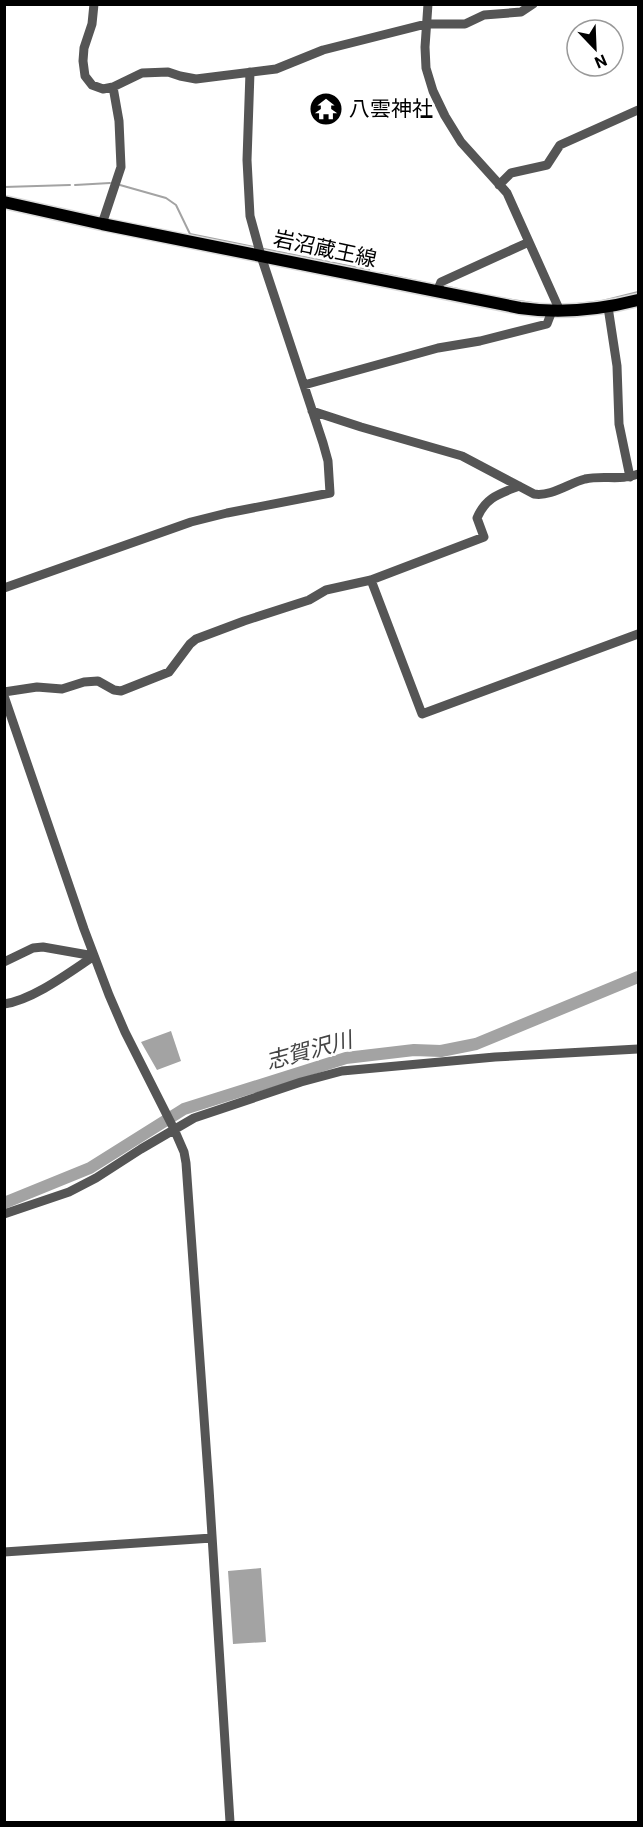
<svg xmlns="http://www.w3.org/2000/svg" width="643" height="1827" viewBox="0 0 643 1827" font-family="Roboto,'Noto Sans JP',sans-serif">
<rect width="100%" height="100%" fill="#fff"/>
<!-- water -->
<path fill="#a3a3a3" d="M171,1031l10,30 -24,9 -16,-28z
M261,1568l5,74 -33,2 -5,-73z"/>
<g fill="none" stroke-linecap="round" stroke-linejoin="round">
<!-- stream -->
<path stroke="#a3a3a3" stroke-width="2" d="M75,185l35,-2
M120,185l46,13 10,7 14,29 64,13
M4,187l66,-2
M264,249l105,21
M380,273l51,11
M444,286l14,3
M493,297l53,8
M568,305l34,-4 36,-9"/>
<!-- river -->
<path stroke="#a3a3a3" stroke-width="12" d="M4,1203l86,-35 94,-59 162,-51 68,-8 27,1 35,-7 162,-67"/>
<defs>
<path id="major" d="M4,202l98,22 418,84c41,6 79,2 118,-8"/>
</defs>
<!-- major casing -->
<use href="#major" stroke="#dbdbdb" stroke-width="15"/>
<!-- minor -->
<path stroke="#555" stroke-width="9" d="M94,4l-2,20 -8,24 -1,13 2,15 7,9 11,4 10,-2 29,-14 26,-1 12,4 16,3 80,-10 47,-19 103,-26h39l19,-9 37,-3 12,-8
M428,4l-3,43 1,21 7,23 12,25 16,26 46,51 53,118
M499,185l12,-12 36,-8 13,-20 78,-35
M102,224l19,-57 -2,-46 -6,-34
M437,292l4,-10 88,-40
M608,307l9,59 2,58 11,53
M304,385l134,-37 42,-7 67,-17 5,-13
M312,411l49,16 101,29 72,38c17,3 35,-11 51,-15 18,-4 37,2 53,-5
M371,580l51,134 216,-80
M4,588l187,-66 36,-9 103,-20 -2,-32 -5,-18 -62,-187 -11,-40 -3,-56 3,-88
M4,692l33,-5 25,2 22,-7 14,-1 16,9 7,1 48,-19 21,-28 6,-5 48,-18 65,-21 17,-10 45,-10 113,-43 -7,-19c9,-21 22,-24 42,-32
M4,696l80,233 25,66 16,37 49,97 10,23 2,11 23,325 21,334
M4,962l29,-14 10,-1 51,9
M4,1004c29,-4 66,-32 90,-48
M4,1214l65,-22 27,-14 45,-29 53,-31 107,-36 41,-11 153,-14 143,-8
M4,1552l208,-14"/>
<!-- major -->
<use href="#major" stroke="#000" stroke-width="12"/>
</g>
<!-- icons -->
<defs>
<symbol id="temple-disc" viewBox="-11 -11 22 22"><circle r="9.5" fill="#000" stroke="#fff"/><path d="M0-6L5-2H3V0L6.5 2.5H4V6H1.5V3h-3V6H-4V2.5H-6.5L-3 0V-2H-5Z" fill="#fff"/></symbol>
</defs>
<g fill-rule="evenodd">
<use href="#temple-disc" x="307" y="90" width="38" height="38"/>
</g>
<g text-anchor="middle" stroke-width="5" stroke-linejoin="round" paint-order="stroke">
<!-- poi labels -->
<g font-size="21" fill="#000" stroke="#fff" text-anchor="start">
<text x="349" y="116">八雲神社</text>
</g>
<!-- street labels -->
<g font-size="21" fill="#000" stroke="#fff">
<text transform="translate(325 249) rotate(12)" y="7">岩沼蔵王線</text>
</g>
<!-- water labels -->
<g font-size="22" font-style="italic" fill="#444" stroke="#fff">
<text transform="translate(309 1050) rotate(-15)" y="8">志賀沢川</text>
</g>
</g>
<!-- border -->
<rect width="643" height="1827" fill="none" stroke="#000000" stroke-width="12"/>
<!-- north arrow -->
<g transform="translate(595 48) rotate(157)"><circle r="28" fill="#ffffff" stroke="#999999" stroke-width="1.5"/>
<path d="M0-4.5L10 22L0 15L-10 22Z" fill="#000000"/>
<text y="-9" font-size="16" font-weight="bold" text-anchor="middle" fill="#000000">N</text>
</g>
</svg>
